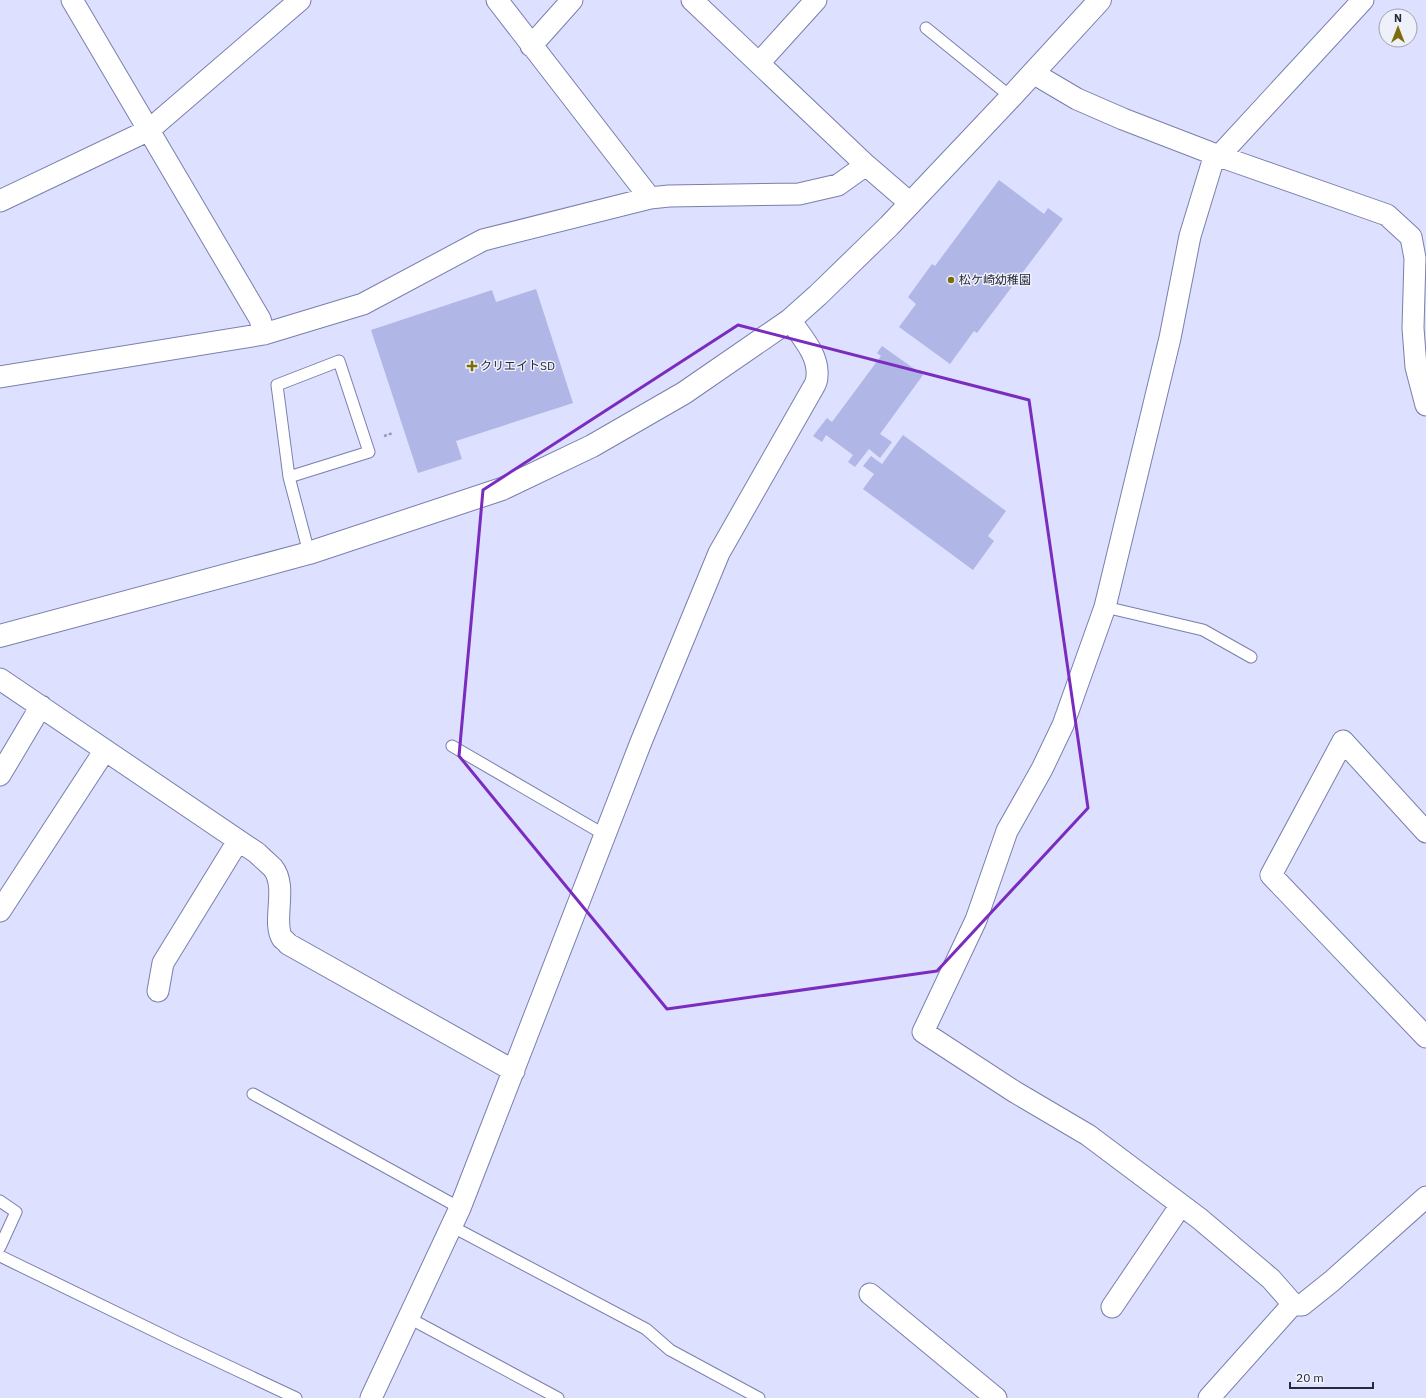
<svg xmlns="http://www.w3.org/2000/svg" width="1426" height="1398" viewBox="0 0 1426 1398" font-family="'IBM Plex Sans','Noto Sans JP',sans-serif">
<rect width="100%" height="100%" fill="#dde1ff"/>
<!-- building -->
<path fill="#b0b6e5" d="M999,180l45,34 4,-6 15,11 -86,114 -3,-2 -24,33 -51,-37 17,-23 -8,-7 24,-33 3,2z
M536,289l37,114 -117,38 6,18 -44,14 -47,-143 121,-40 4,12z
M882,346l41,29 -43,59 12,8 -12,16 -11,-9 -14,18 -7,-5 5,-7 -27,-20 -4,7 -9,-6 14,-18 5,4 49,-66 -4,-3z
M903,435l103,76 -18,25 6,5 -21,29 -110,-81 11,-15 -11,-8 8,-10 11,8z"/>
<g fill="none" stroke-linecap="round" stroke-linejoin="round">
<defs>
<path id="service" d="M926,28l85,69
M289,477l80,-25 -30,-91 -62,24 12,92 20,76
M1105,607l98,23 48,27
M452,746l153,89
M253,1094l207,114
M0,1201l16,11 -16,35
M451,1226l195,103 24,21 89,48
M0,1256l177,86 119,56
M409,1318l149,80"/>
<path id="minor" d="M72,0l188,319 4,15
M497,0l153,198
M692,0l174,165 44,38
M531,46l41,-46
M759,63l57,-63
M1033,73l44,26 46,20 96,37 168,59 24,22 4,21 -2,70 3,39 10,38
M1219,156l144,-156
M0,201l149,-71 151,-130
M0,377l264,-43 99,-30 120,-64 167,-42 19,-2 130,-2 39,-9 28,-20
M0,679l257,174c5,5 11,10 16,15 15,19 -1,53 9,70 2,2 5,4 6,6l226,127
M0,775l41,-69
M1426,832l-83,-91 -72,134 155,162
M0,911l105,-161
M158,991l5,-28 75,-122
M870,1294l126,104
M1293,1304l9,1 30,-24 94,-84
M1112,1307l69,-102
M371,1398l89,-190 181,-466 78,-189 94,-165c2,-3 4,-8 4,-12 2,-21 -16,-40 -27,-56
M1209,1398l84,-94 -22,-25 -71,-60 -112,-84 -73,-43 -92,-60 53,-112 31,-89 35,-62 21,-44 42,-118 65,-269 20,-102 25,-82"/>
<path id="tertiary" d="M0,636l309,-83 193,-64 90,-43 92,-53 106,-73 28,-25 71,-69 122,-129 89,-97"/>
</defs>
<!-- service casing -->
<use href="#service" stroke="#7a7fac" stroke-width="13"/>
<!-- minor casing -->
<use href="#minor" stroke="#7a7fac" stroke-width="23"/>
<!-- tertiary casing -->
<use href="#tertiary" stroke="#7a7fac" stroke-width="24"/>
<!-- path -->
<path stroke="#989bb5" stroke-width="2.5" stroke-dasharray="3 2" stroke-linecap="butt" d="M384,436l9,-3"/>
<!-- service -->
<use href="#service" stroke="#fff" stroke-width="11"/>
<!-- minor -->
<use href="#minor" stroke="#fff" stroke-width="21"/>
<!-- tertiary -->
<use href="#tertiary" stroke="#fff" stroke-width="22"/>
</g>
<!-- marked area -->
<path fill="none" stroke="#7b2cbf" stroke-width="3" stroke-linejoin="round" d="M738,325l291,75 59,408 -151,163 -270,38 -208,-253 24,-266z"/>
<!-- markers -->
<g fill="#7c6d07" stroke="#eef0fa" stroke-width="1.5">
<circle cx="951" cy="280" r="4"/>
<path d="M470 360h4v4h4v4h-4v4h-4v-4h-4v-4h4z"/>
</g>
<g text-anchor="middle" stroke-width="3" stroke-linejoin="round" paint-order="stroke">
<!-- poi labels -->
<g font-size="12" fill="#27293c" stroke="#eef0fa" text-anchor="start">
<text x="959" y="284">松ケ崎幼稚園</text>
<text x="480" y="370">クリエイトSD</text>
</g>
</g>
<!-- north arrow -->
<g transform="translate(1398 28)"><circle r="19" fill="#eef0fa" stroke="#9ea0ae"/>
<path d="M0-3L7 15L0 10L-7 15Z" fill="#7c6d07"/>
<text y="-6" font-size="11" font-weight="bold" text-anchor="middle" fill="#27293c">N</text>
</g>
<!-- scale -->
<path d="M1290 1382v6h83v-6" fill="none" stroke="#27293c" stroke-width="2"/>
<text x="1296" y="1382" font-size="12" fill="#27293c" stroke="#eef0fa" stroke-width="3" paint-order="stroke">20 m</text>
</svg>
